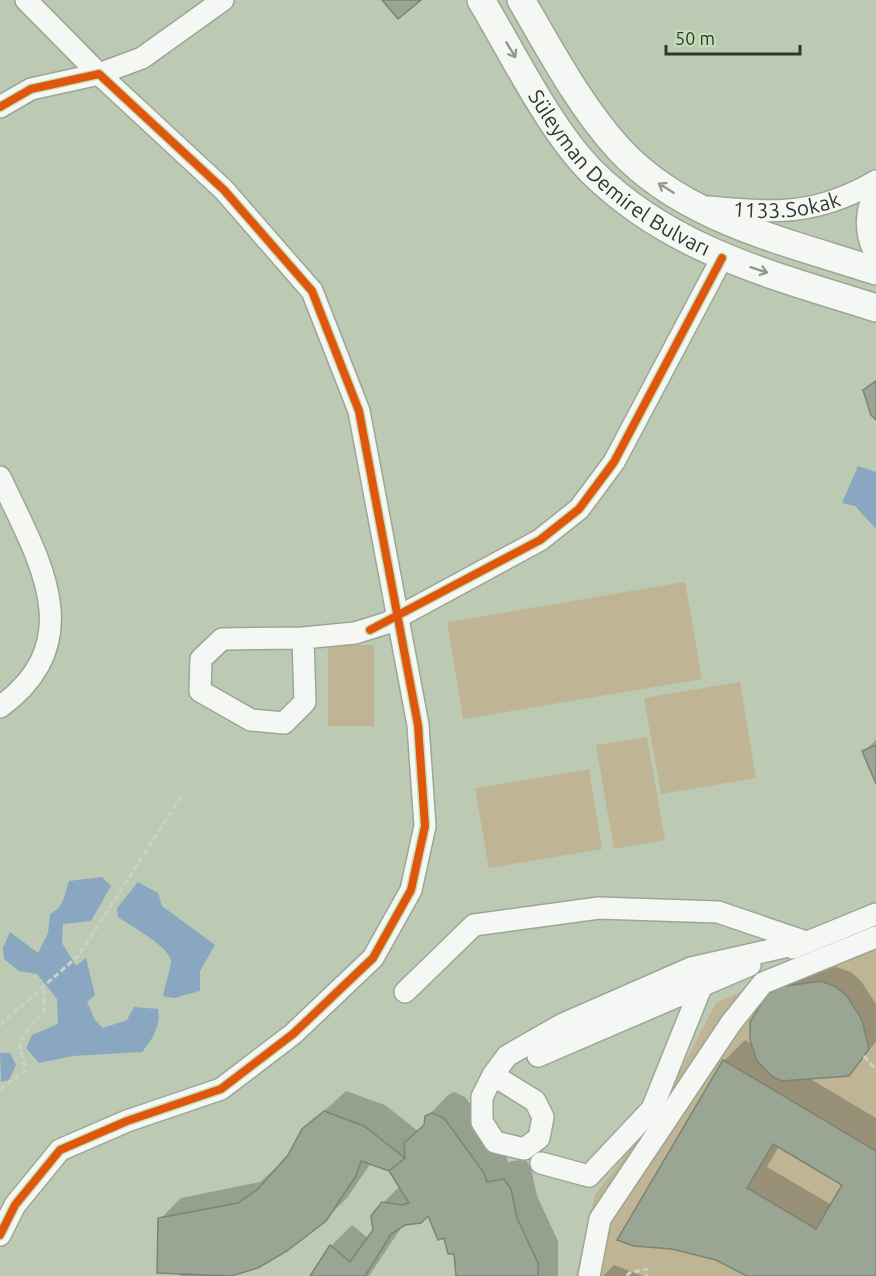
<svg xmlns="http://www.w3.org/2000/svg" width="876" height="1276" viewBox="0 0 876 1276" font-family="Ubuntu,sans-serif">
<rect width="100%" height="100%" fill="#bcc9b3"/>
<!-- green -->
<path fill="#bfb494" d="M685,582l17,97 -239,40 -16,-97z
M328,645h46v81h-46z
M740,682l16,96 -95,16 -17,-96z
M647,737l18,103 -51,9 -18,-104z
M589,769l13,80 -113,19 -14,-80z
M876,933v343h-300l19,-81 63,-82 58,-110z"/>
<!-- water -->
<path fill="#89a7c1" d="M858,466l18,6v57l-21,-23 -13,-3z
M102,877l9,9 -20,35 -28,3 -1,19 14,23 10,-8 9,37 -8,7 8,18 8,8 24,-8 7,-13 24,2c3,16 -5,30 -16,43l-69,4 -34,7 -13,-15 6,-13 26,-11 -1,-25 -20,-25 -18,-3 -15,-12 -1,-11 7,-16 28,21 10,-20 2,-19c15,-8 14,-19 19,-33z
M138,882l20,11 4,13 53,39 -15,26v20l-26,7 -11,-2c2,-11 6,-22 8,-33 2,-15 -42,-38 -53,-46l-1,-9z
M0,1053h10l6,12 -7,15 -8,2z"/>
<!-- shadow -->
<path fill="#0003" fill-rule="evenodd" d="M876,740v40l-12,-29z
M836,967l15,5 10,9 15,23v38l-28,32 -41,3 69,41v158h-126l-26,-215 21,-21 8,5 14,-48 15,-15 33,-13zM779,1146l65,39 -12,20 -65,-38z
M346,1091l39,14 33,26 8,-8 1,-6 21,-22 6,-3 11,5 40,54 3,11 17,-3 6,9 6,28 21,45v35h-100l-3,-23 -26,-40 -26,12 -34,51h-57l19,-30 21,-21 16,13 6,-8 9,-27 17,-17 -10,-16 -19,-7 -24,35 -22,22 -68,46 -38,10h-39l-20,-57 21,-21 79,-16 29,-26 14,-26z
M614,1265l29,11h-40z"/>
<!-- building -->
<path fill="#9aa594" stroke="#7b8575" stroke-width="1.5" fill-rule="evenodd" d="M382,0h39l-23,19z
M876,381v39l-5,-5 -8,-25z
M876,745v39l-14,-33z
M821,981l15,6 11,9 15,24 7,29 -20,27 -67,5 -9,-4 -16,-16 -7,-21v-18l16,-26 13,-9z
M723,1060l153,91v125h-129l-31,-16 -44,-11 -38,-3 -17,-6zM773,1144l69,41 -26,44 -69,-41z
M324,1111l40,15 41,32 -16,13 -28,-10 -5,15 -30,45 -39,30 -29,17 -27,8 -74,-3 1,-55 80,-15 20,-14 30,-34 14,-26z
M432,1113l12,5 40,55 3,9 17,-3 7,10 6,29 21,45v13h-82l-2,-22h-6l-4,-16 -6,2 -10,-24 -7,7 -16,2 -14,9 -26,42h-55l20,-31 20,17 23,-32 -2,-14 11,-14 20,3 7,-2 -20,-32 16,-13 -1,-15 20,-18 1,-9z"/>
<g fill="none" stroke-linecap="round" stroke-linejoin="round">
<defs>
<g id="minor">
<path d="M26,0l73,74 43,-16 81,-58"/>
<path d="M0,107l31,-18 68,-15 125,116 88,101 47,120 59,314 7,101 -14,64 -38,68 -80,76 -72,55 -94,32 -67,29 -45,55 -15,30"/>
<path d="M876,192c-12,20 -11,43 0,63"/>
<path id="s1" d="M709,207c65,7 109,8 167,-26"/>
<path d="M0,477c37,80 92,163 0,230"/>
<path d="M303,638l-81,1 -21,20 -1,32 51,29 33,3 21,-21 -2,-64 52,-5 32,-10 153,-83 39,-31 35,-47 108,-204"/>
<path d="M793,948l83,-34"/>
<path d="M405,992l69,-67 125,-17 119,4 88,30"/>
<path d="M538,1056l212,-91"/>
<path d="M493,1075l42,26 8,16 -4,21 -15,11 -29,-7 -13,-20v-25l11,-22 14,-19 56,-32 128,-56 115,-26"/>
<path d="M541,1163l48,13 63,-67 50,-124"/>
<path d="M589,1276l11,-57 131,-196 32,-40 113,-46"/>
</g>
<g id="major">
<path id="s2" d="M481,0c31,52 69,130 111,172 80,79 181,103 284,136"/>
<path d="M521,0c30,51 58,105 98,149 65,71 169,93 257,122"/>
</g>
</defs>
<!-- minor casing -->
<use href="#minor" stroke="#9da696" stroke-width="24"/>
<!-- major casing -->
<use href="#major" stroke="#9da696" stroke-width="30"/>
<!-- path -->
<path stroke="#ccd0c9" stroke-width="3" stroke-dasharray="6 3" stroke-linecap="butt" d="M0,1025l79,-70 102,-158
M864,1056l12,14
M0,1089l26,-18 -7,-28 16,-23 9,-8v-24
M627,1276l2,-3 18,-4v7"/>
<!-- minor -->
<use href="#minor" stroke="#f5f7f4" stroke-width="21"/>
<!-- major -->
<use href="#major" stroke="#f5f7f4" stroke-width="27"/>
<defs>
<path id="cycleway" d="M0,107l31,-18 68,-15 125,116 88,101 47,120 59,314 7,101 -14,64 -38,68 -80,76 -72,55 -94,32 -67,29 -45,55 -15,30
M370,630l170,-90 39,-31 35,-47 108,-204"/>
</defs>
<!-- cycleway casing -->
<use href="#cycleway" stroke="#c6deb8" stroke-width="11"/>
<!-- cycleway -->
<use href="#cycleway" stroke="#df570d" stroke-width="8"/>
</g>
<!-- one-way arrows -->
<defs><path id="oneway-shaft" d="M-6 0H5M1.5-3L5.5 0L1.5 3" fill="none" stroke-width="1.6" stroke-linecap="round" stroke-linejoin="round" transform="scale(1.5)"/></defs>
<g stroke="#92988e">
<use href="#oneway-shaft" transform="translate(511 50) rotate(59)"/>
<use href="#oneway-shaft" transform="translate(666 188) rotate(-148)"/>
<use href="#oneway-shaft" transform="translate(759 270) rotate(18)"/>
</g>
<g text-anchor="middle" stroke-width="4.5" stroke-linejoin="round" paint-order="stroke">
<!-- street labels -->
<g font-size="21" fill="#2f3829" stroke="#c6deb8">
<text dy="7" stroke="none"><textPath href="#s2" startOffset="226">Süleyman Demirel Bulvarı</textPath></text>
<text dy="7" stroke="none"><textPath href="#s1" startOffset="78">1133.Sokak</textPath></text>
</g>
</g>
<!-- scale -->
<path d="M666 45v9h134v-9" fill="none" stroke="#2f3829" stroke-width="3"/>
<text x="675" y="45" font-size="18" fill="#2f3829" stroke="#c6deb8" stroke-width="4.5" paint-order="stroke">50 m</text>
</svg>
